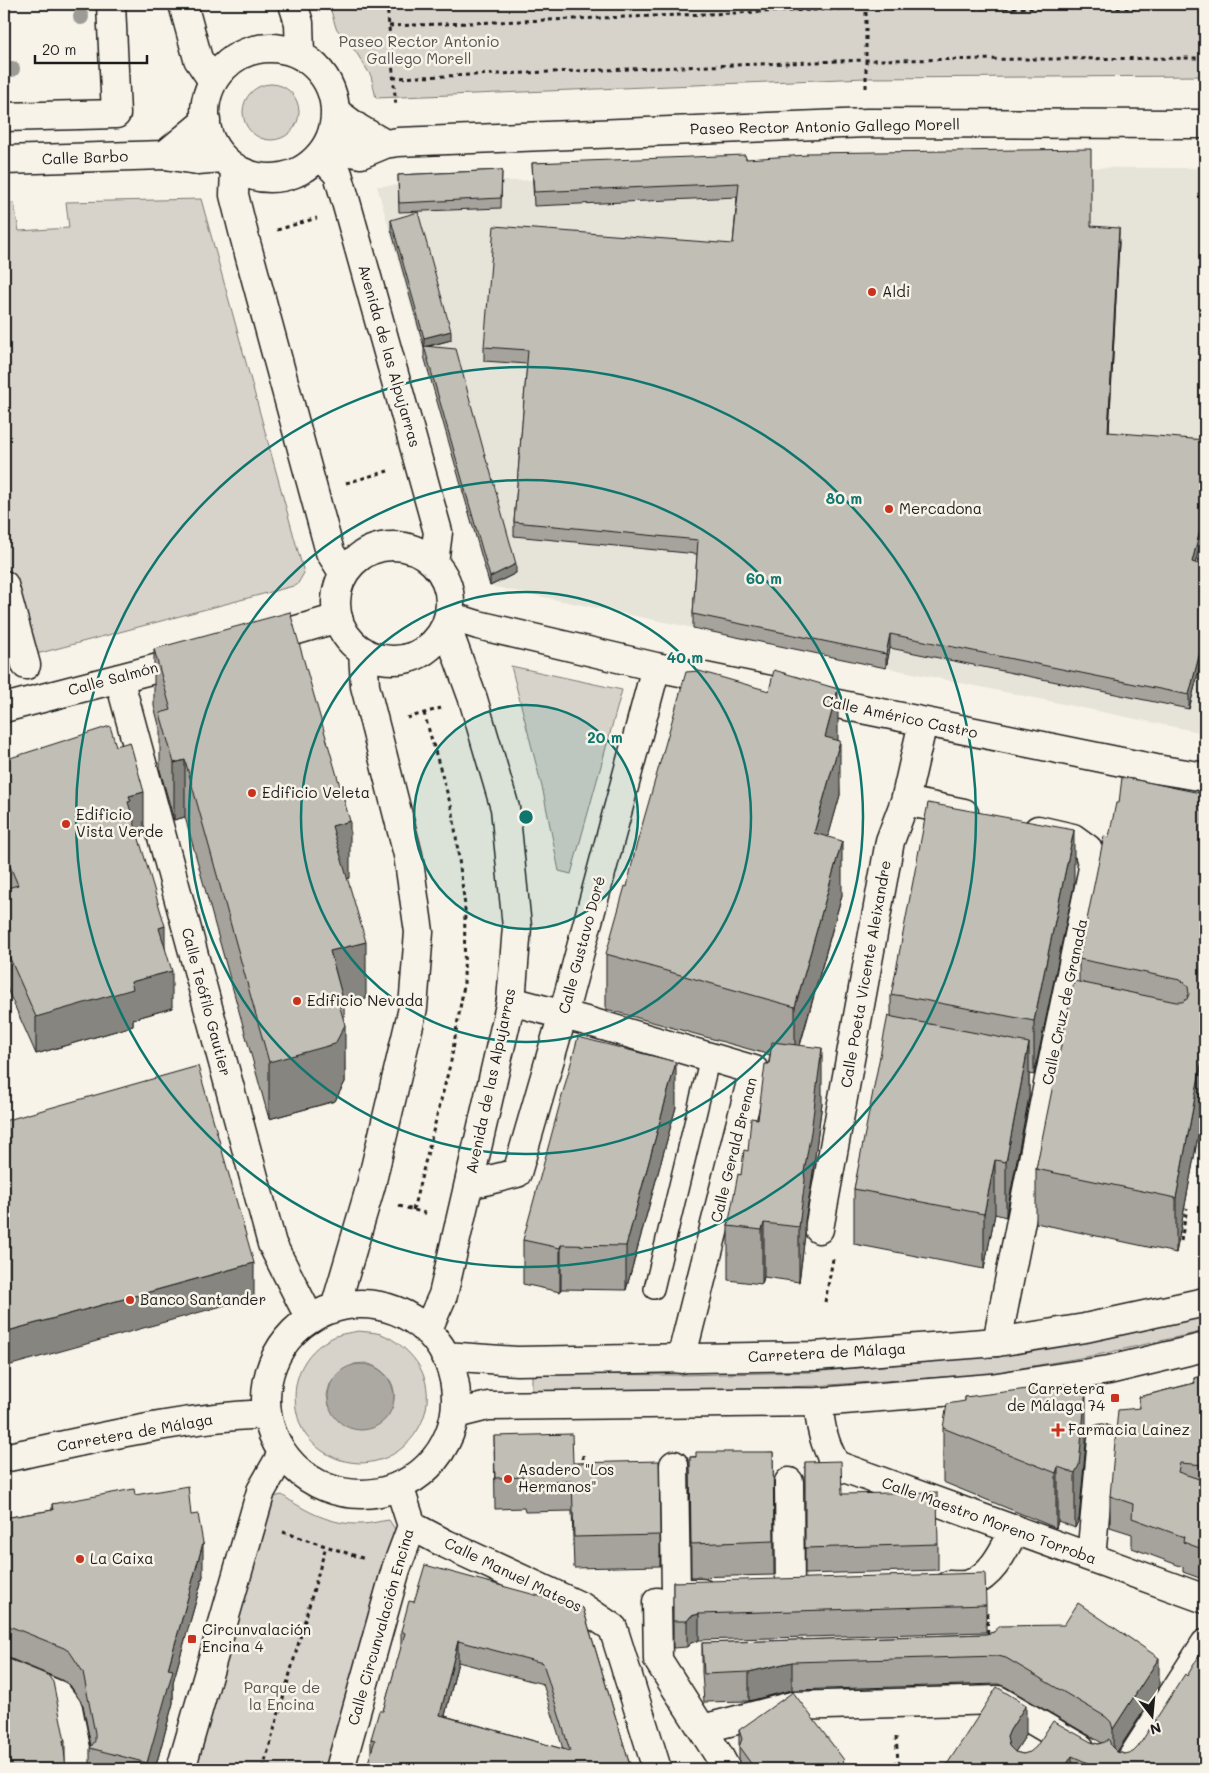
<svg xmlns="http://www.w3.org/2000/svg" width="1209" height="1773" viewBox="0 0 1209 1773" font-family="Mali,sans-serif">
<rect width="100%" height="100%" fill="#f7f3e8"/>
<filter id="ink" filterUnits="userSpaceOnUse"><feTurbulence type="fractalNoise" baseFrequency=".02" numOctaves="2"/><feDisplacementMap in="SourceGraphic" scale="10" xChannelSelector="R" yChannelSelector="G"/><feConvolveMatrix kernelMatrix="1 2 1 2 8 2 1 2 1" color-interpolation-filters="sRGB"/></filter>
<g filter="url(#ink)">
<!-- built -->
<path fill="#e6e3d9" d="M866,167l339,1v560l-1,5 -714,-147 -113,-400z"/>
<!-- green -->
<path fill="#d7d3cb" stroke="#7a7874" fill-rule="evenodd" d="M329,4h876v72l-339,2 -490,20 -5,-22 -15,-24 -20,-24z
M243 112a28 28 0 1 1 56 0a28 28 0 1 1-56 0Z
M201,199l103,374 -7,12 -268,71 -25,-95v-357l10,-1 5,28 50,-3 -3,-26z
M511,666l111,24 -51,184 -12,-3 -16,-80z
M1205,1314v17l-108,24 -110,19 -173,12 -133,4 -149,1v-17l149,1 130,-3 175,-15 107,-18z
M358,1331c8,1 16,1 23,3 11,4 20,11 28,19 47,48 -4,126 -68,107 -17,-5 -35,-19 -41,-36 -13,-36 0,-73 36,-88 7,-3 15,-3 22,-5zM366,1363c29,9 38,36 16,59l-53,-16 -2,-11 3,-11 24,-20z
M282,1495c24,17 50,30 79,29 9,0 19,-3 28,-4l8,12 -67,237h-137l76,-271z"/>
<!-- water -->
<path fill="#aca9a2" stroke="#72716c" d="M328 1397a33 33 0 1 1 66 0a33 33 0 1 1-66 0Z"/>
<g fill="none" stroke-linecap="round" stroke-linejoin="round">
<defs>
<path id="lane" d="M654,1289l56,-232"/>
<path id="street" d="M4,117l112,-3 -5,-110
M4,160l161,-5
M4,585l22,80
M449,616l29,9 178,42 500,102 49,8
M259,641l79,-23
M119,678l153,566 38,75
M4,708l185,-48
M905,801l59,12
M511,1001l79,21 164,48 -73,289
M469,1185l48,-12 50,-173 89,-333
M819,1229l71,-388 15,-40 18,-79
M997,1342l50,-253 46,-221 -5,-19 -15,-11 -35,-8
M674,1465l2,128h26
M789,1482l1,108
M412,1526l34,18 136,63 31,21 44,141
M1088,1556l4,-9 10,-108
M949,1585c7,0 15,1 21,-1 24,-10 33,-33 45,-55
M657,1602l1,58 60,94 8,15
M4,1673l54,22 10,13 12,61
M702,1729l90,-23 206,-6 82,48"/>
<path id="secondary" d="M336,112l23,17 26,15
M327,147l34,7 24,-10 13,-2 469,-19 338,1
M165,155l32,5 26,-2
M165,155l41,-34
M819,1402c0,22 6,44 17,63l369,134
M181,1769l80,-278 21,-37
M340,1769l56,-200 16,-43 -13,-40
M1125,1769l80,-125"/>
<path id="primary" d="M183,4l15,55 15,22
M293,4l6,19 1,32
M205 113a65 65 0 1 1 130 0a65 65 0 1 1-130 0Z
M320,155l18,19 10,35 90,323 -4,31
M235,168l-1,27 11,44 85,313 14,22
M336 603a57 57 0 1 1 114 0a57 57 0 1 1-114 0Z
M266 1399a95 95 0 1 1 190 0a95 95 0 1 1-190 0Z
M335,1308l36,-123 42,-177 6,-76 -11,-77 -43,-169 -2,-35
M427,1331l16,-36 68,-294 6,-74 -12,-119 -32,-109 -27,-74
M445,1356l72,5 298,-5 182,-14 88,-14 120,-26
M456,1414l32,-8 331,-4 172,-14 118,-18 96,-23
M4,1458c86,-18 174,-41 262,-44"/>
</defs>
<!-- lane casing -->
<use href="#lane" stroke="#1c1c1c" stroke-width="22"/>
<!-- street casing -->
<use href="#street" stroke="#1c1c1c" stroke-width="31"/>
<!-- secondary casing -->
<use href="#secondary" stroke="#1c1c1c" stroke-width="31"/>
<!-- primary casing -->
<use href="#primary" stroke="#1c1c1c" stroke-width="31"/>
<!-- path -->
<path stroke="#1c1c1c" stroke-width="3" stroke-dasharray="4 4" stroke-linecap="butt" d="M387,4l9,103
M866,4v86
M389,26l477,-18h339
M393,78l473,-18 339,-2
M277,230l40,-12
M346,483l42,-12
M407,718l34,-10
M399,1206l30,8
M413,1210l38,-149 13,-76 1,-79 -12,-93 -29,-100
M1181,1241l6,-33
M825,1302l8,-43
M583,1455v11
M283,1532l82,27
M987,1613l1,24
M896,1737l2,24
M898,1762l12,7
M263,1769l63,-223
M887,1769l11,-8"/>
<!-- lane -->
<use href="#lane" stroke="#f7f3e8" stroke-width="19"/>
<!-- street -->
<use href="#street" stroke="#f7f3e8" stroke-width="28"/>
<!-- secondary -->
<use href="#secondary" stroke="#f7f3e8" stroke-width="28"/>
<!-- primary -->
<use href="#primary" stroke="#f7f3e8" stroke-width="28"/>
</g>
<!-- trees -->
<g fill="#9d9b95">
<circle cx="81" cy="17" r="8"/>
<circle cx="12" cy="69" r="8"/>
</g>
<!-- wall -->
<path fill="#a5a39c" stroke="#1c1c1c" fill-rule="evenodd" d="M746,159l345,67 28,16 -10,191 96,92 -10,38 10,3v81l-16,62 -299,-61 -4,20 -193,-40v-14l4,-60 -183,-18v-14l13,-158 -43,-3v-14l249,-103 4,-47 -203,9 -2,-43z
M502,170l-1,38 -102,4 -1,-37z
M391,220l60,120 -25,7 90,226 -26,13 -66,-230v-9l-33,-118z
M154,649l196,229 -3,1 19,120 -22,5 1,78 -10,19 -66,18 -84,-302 -11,3 -14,-50v-41l-6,-23z
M838,740l2,55 -12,42 14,58 -42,151 22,57 -11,84 -6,34v14l-6,47 -35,-5 -2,7 -34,-4v-54l13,-51 17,-56 12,-64 -164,-46v-55z
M116,746l28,83 -7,2 28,117 7,60 -39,11v7l-97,28 -32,-72v-222z
M1205,794v305l-29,154 -140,-30v-54l43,-187v-23l40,-156z
M1074,885l-40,190 -5,-1v23l-23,120 -11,-3 -11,55 -130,-25v-55l37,-172v-21z
M676,1107l-50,183 -65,-1 -1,3 -37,-8v-44z
M1205,1375v205l-22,-8v-5l-51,-19v-14l-22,-7v-31l29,-88v-11l55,-14v-5z
M1066,1391l20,52 -7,76 -4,9 -17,-7 -2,7 -113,-46v-54l22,-27v-4z
M494,1436l79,27 87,72v31l-86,2 -2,-57 -47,1 -1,-4 -29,1z
M773,1452l1,123 -83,2 -1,-120z
M805,1462l37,32 96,50v26l-133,4z
M135,1495l56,20 12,61 -30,106v21l-18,66h-65v-21l1,-2 -8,-41 -13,-20 -6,-4 -55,-23h-2l58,83v20l-61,8v-251l48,-8v-6z
M673,1582l313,23v27l-287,8 -8,3 -4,4 -14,1z
M414,1602l169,6 48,161 -260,-16v-14l12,-28 18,-62v-18zM458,1662l85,22 20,65 -118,-33z
M994,1632l165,55 -42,65 8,2 80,15h-261l82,-34 -11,17 8,2 68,-12 7,2 4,-1 -96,-56 -8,-3 -206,6 -43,11 -45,1 -2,-30v-29l284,-9z
M739,1730l105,33 4,6h-109z"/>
<!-- shaded-wall -->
<path fill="#86857f" stroke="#1c1c1c" d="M1119,228v14l-11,205v-15z
M451,331v9l-27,7v-9z
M1205,511v14l-13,51v-14z
M516,564v9l-26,13v-9z
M1205,633v14l-16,62v-14z
M890,634v14l-4,20v-14z
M838,689v54l-13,-6z
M840,741v54l-26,93v-55z
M185,760v57l-11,3v-57z
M144,792v37l-13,4 -3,-31 1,-6z
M350,821v57l-18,5v-57z
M1074,830v55l-40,190v-54z
M842,841v54l-47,167v-55z
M165,926v37l-6,-35z
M366,942v57l-22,5 -14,-53z
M172,971v37l-39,11v7l-97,28v-37l95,-35z
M345,1025v57l-10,19 -66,18v-57z
M1029,1043v54l-23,120v-55z
M1205,1044v55l-29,154v-55z
M822,1048v55l-11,84 -6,34v14l-6,47v-55l5,-55z
M676,1062v45l-50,183v-44z
M995,1160v54l-11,55v-55z
M764,1223v54l-2,7v-54z
M561,1245v44l-1,3v-44z
M254,1263v34l-250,70v-35z
M1086,1389v54l-7,76 -4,9v-55z
M1058,1467v54l-2,7v-55z
M203,1543v33l-30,106v21l-18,66h-8v-6l21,-94z
M699,1614v26l-8,3 -4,4v-26l4,-5z
M458,1641v21l-18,74v-21z
M1159,1658v29l-46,71v-29z
M792,1662v28l-43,11v-29z
M1026,1705v30l-16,25 -3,-23 3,-7z
M1072,1756v13h-8z"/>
<!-- building -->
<path fill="#c0beb5" stroke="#1c1c1c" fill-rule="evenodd" d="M1091,149v77l28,2 -11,204 97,8v71l-13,51 13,4v67l-16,62 -299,-61 -4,20 -193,-40 5,-74 -184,-18 14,-172 -44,-3 10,-121 239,18 6,-61 -205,9 -2,-29 213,-8 1,4 61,-4v-2z
M502,170l-1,28 -102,5 -1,-28z
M418,212l33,119 -27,7 -33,-118z
M424,346l32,3 31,114h1l28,101 -26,13z
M290,612l60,209 -18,5 34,116 -36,9 14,52 -5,1 6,21 -10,19 -66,18 -84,-302 -11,3 -14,-50 11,-3 -17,-61z
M774,670l64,19 -13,48 15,4 -26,92 28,8 -47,166 -189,-53 19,-68 2,1 8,-37 51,-178 13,-1 70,20z
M110,726l6,20 14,-4 14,50 -15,4 2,5 -3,1 37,124 -6,2 13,43 -41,11 2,7 -97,28 -32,-72v-56l14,-4 -14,-33v-92z
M1122,777l83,17v250l-29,154 -140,-29 38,-188 102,21h6l5,-3 2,-5 -1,-7 -3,-4 -5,-3 -101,-21 25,-123 5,1 7,-34h3z
M928,803l146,27 -40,191 -137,-26 -6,1z
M888,1015l5,2 136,26 -23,119 -11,-2 -11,54 -130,-25z
M578,1037l98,25 -50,184 -65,-1 -1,3 -37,-8z
M772,1042l50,6 -11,84 -7,40 1,8 -6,47 -35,-4 -2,7 -34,-4 10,-52 3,1 3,-25 4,1 3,-33 7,1 7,-55h4z
M198,1066l56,197 -250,69v-211z
M1205,1375v90l-25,-2 -2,9 27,9v69l-22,-8 1,-5 -52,-19 1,-14 -23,-8 8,-86 22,-2 -1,-11 56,-14 -1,-5z
M1066,1384v7l20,-2 -7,76 -4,8 -17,-6 -2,6 -113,-45 4,-24 18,-3v-4z
M572,1434l1,29 86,-2 1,74 -86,2 -2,-56h-47l-1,-4 -29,1 -1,-42z
M696,1452h77l1,89 -83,3 -1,-87h6z
M841,1461l1,33 95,-2 1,52 -133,4v-86z
M188,1486l3,29 7,-1 5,29 -35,126 5,1 -26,93 -57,-15 5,-7v-8l-12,-61 -13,-20 -6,-4 -55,-22 -5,-1v-107l49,-8 -1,-6 82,-15 1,6z
M425,1565l158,43 48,161h-265l9,-29 -4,-1 8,-28h4l22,-78 -4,-2 8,-30 5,1zM458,1641l85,22 27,88 -130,-36z
M985,1573l1,32 -287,9 -8,2 -4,5h-14v-39z
M1078,1603l81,55 -46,71 -2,-7 -5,-5 -100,-59 -8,-2 -206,6 -43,10 -45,2 -2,-31 284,-9 8,-2 5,-6 65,-1z
M1205,1646v123h-104l-29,-13 -8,13h-120l53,-82 29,18 -16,25 -3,7 2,9 6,6 8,2 7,-2 6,-5 17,-26 38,21 7,2 7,-2 4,-3 2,7 6,6 8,2 8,-2 5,-5 47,-73 2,2z
M4,1657l44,18 5,7 12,59 -2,-1 3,29h-62z
M793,1692l51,68 -1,1 5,8h-93l-16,-22 3,-8 -3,-9z"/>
</g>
<!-- distance rings -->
<circle cx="526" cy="817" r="112" fill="#0f766e" fill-opacity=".12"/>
<g fill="none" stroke="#0f766e" stroke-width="2.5">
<circle cx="526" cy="817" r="112"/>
<circle cx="526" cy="817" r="225"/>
<circle cx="526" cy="817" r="337"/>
<circle cx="526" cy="817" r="450"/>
</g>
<!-- markers -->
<g fill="#c8321e" stroke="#f7f3e8" stroke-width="2">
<circle cx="872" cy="292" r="5"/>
<circle cx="889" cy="509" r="5"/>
<circle cx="252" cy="793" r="5"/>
<circle cx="66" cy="824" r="5"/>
<circle cx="297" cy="1001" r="5"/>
<circle cx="130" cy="1300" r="5"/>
<rect x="1110" y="1393" width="10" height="10" rx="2.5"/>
<path d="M1055.5 1422.5h5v5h5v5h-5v5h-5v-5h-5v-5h5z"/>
<circle cx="508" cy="1479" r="5"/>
<circle cx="80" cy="1559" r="5"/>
<rect x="187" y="1634" width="10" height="10" rx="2.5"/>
</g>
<g text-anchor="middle" stroke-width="5" stroke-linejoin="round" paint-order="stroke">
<!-- park labels -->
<g font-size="15" fill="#545351" stroke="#f7f3e8">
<text x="419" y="47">Paseo Rector Antonio<tspan x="419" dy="17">Gallego Morell</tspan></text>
<text x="282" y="1693">Parque de<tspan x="282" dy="17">la Encina</tspan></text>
</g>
<!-- street labels -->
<g font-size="15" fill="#1c1c1c" stroke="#f7f3e8">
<text transform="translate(825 127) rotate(-1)" y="5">Paseo Rector Antonio Gallego Morell</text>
<text transform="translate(85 158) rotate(-2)" y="5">Calle Barbo</text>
<text transform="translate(389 356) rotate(74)" y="5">Avenida de las Alpujarras</text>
<text transform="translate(113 679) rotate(-15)" y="5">Calle Salmón</text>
<text transform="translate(900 717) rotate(12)" y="5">Calle Américo Castro</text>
<text transform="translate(582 945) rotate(-75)" y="5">Calle Gustavo Doré</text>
<text transform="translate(866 974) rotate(-80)" y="5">Calle Poeta Vicente Aleixandre</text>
<text transform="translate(206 1002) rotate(75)" y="5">Calle Teófilo Gautier</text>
<text transform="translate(1065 1002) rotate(-78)" y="5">Calle Cruz de Granada</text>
<text transform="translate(491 1081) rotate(-78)" y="5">Avenida de las Alpujarras</text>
<text transform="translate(734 1150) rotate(-76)" y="5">Calle Gerald Brenan</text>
<text transform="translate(827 1353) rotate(-3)" y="5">Carretera de Málaga</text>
<text transform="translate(135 1433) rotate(-10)" y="5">Carretera de Málaga</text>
<text transform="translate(989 1521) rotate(20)" y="5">Calle Maestro Moreno Torroba</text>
<text transform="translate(513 1575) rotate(26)" y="5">Calle Manuel Mateos</text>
<text transform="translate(381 1627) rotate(-74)" y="5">Calle Circunvalación Encina</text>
</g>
<!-- poi labels -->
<g font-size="15" fill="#1c1c1c" stroke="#f7f3e8" text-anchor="start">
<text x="882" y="297">Aldi</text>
<text x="899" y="514">Mercadona</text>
<text x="262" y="798">Edificio Veleta</text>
<text x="76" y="820">Edificio<tspan x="76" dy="17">Vista Verde</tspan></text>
<text x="307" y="1006">Edificio Nevada</text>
<text x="140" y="1305">Banco Santander</text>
<text x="1105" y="1394" text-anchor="end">Carretera<tspan x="1105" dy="17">de Málaga 74</tspan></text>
<text x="1068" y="1435">Farmacia Lainez</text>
<text x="518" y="1475">Asadero "Los<tspan x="518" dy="17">Hermanos"</tspan></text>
<text x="90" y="1564">La Caixa</text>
<text x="202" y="1635">Circunvalación<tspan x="202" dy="17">Encina 4</tspan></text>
</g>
</g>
<circle cx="526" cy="817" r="8" fill="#0f766e" stroke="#f7f3e8" stroke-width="2.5"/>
<g font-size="15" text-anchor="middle" font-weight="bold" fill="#0f766e" stroke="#f7f3e8" stroke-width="5" stroke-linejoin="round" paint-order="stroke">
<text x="844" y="504">80 m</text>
<text x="764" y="584">60 m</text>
<text x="685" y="663">40 m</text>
<text x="605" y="743">20 m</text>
</g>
<!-- margin -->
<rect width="1209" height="1773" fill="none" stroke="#f7f3e8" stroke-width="20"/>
<rect x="10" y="10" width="1189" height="1753" fill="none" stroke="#1c1c1c" stroke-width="2" filter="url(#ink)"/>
<!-- north arrow -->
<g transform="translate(1152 1716) rotate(164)" stroke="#f7f3e8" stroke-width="4" paint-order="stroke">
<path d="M0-4L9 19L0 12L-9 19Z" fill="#1c1c1c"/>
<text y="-8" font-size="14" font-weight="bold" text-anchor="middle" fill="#1c1c1c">N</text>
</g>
<!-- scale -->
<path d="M35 55v8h112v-8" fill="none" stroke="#1c1c1c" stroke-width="2.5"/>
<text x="42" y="55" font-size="15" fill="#1c1c1c" stroke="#f7f3e8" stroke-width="4" paint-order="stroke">20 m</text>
</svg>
